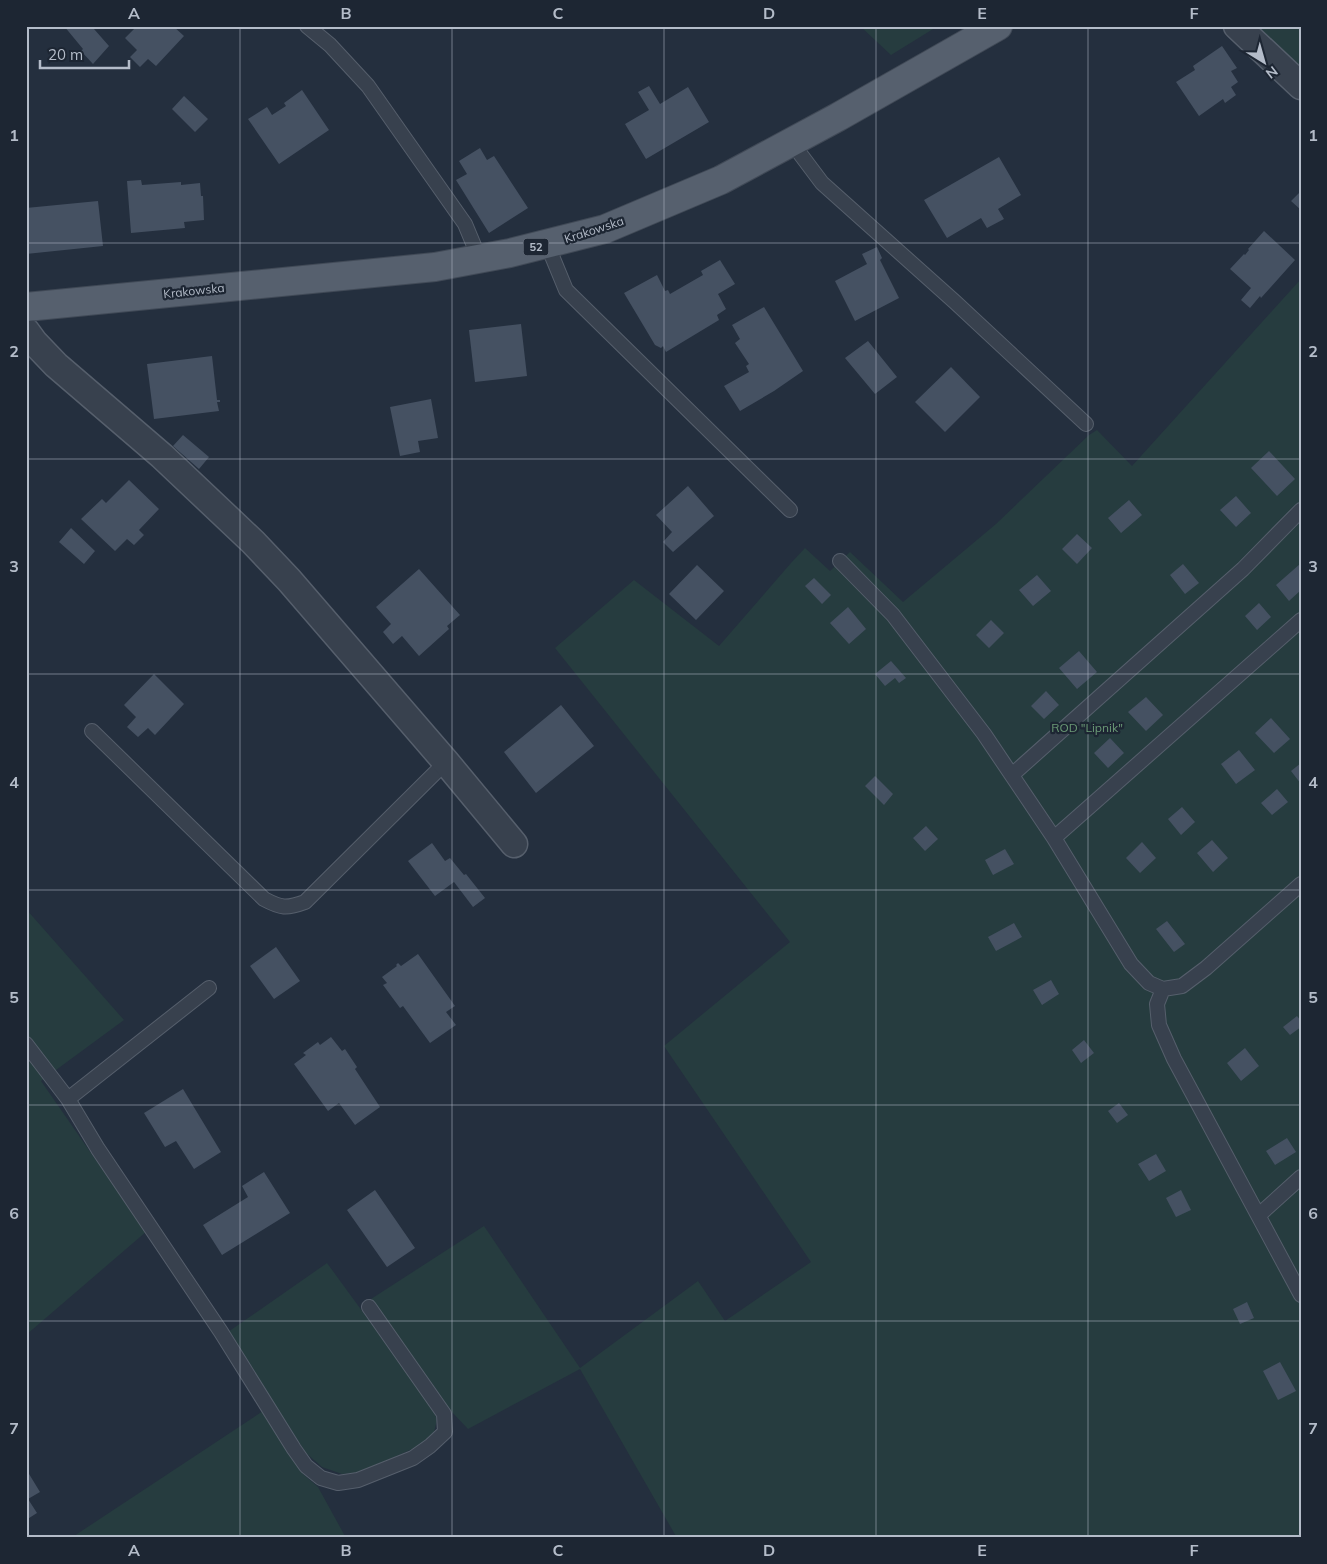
<svg xmlns="http://www.w3.org/2000/svg" width="1327" height="1564" viewBox="0 0 1327 1564" font-family="Mulish,sans-serif">
<rect width="100%" height="100%" fill="#242f3e"/>
<!-- green -->
<path fill="#263c3f" d="M860,26h78l-47,29z
M1251,26h50v48z
M1301,279v1259h-624l-97,-169 -112,60 -18,-19 -79,-111 113,-73 96,142 118,-87 27,40 86,-59 -147,-216 126,-104 -235,-294 79,-68 85,66 72,-83 14,-15 25,23 20,-19 53,50 93,-78 93,-89 8,-5 35,36z
M26,909l98,111 -83,61 52,75 54,75 -121,104z
M327,1263l106,145 4,12 -3,12 -13,13 -62,28 -17,1 -20,-7 -16,-14 -78,-121z
M263,1411l40,63 15,13 28,51h-275z"/>
<!-- building -->
<path fill="#455162" d="M64,26h33l-3,3 15,17 -16,18 -12,-13 2,-2z
M137,26h36l11,10 -28,30 -8,-7 -8,8 -10,-10 7,-7 -12,-12z
M1222,46l15,22 -6,3 7,11 -7,5 5,8 -11,8 -2,-4 -24,17 -23,-34 19,-12 -2,-4z
M649,86l11,18 28,-17 21,35 -63,37 -21,-35 24,-14 -11,-18z
M302,90l27,40 -50,34 -31,-45 19,-12 5,8 14,-9 -2,-3z
M184,96l24,23 -13,13 -23,-23z
M480,148l7,12 7,-4 34,52 -39,25 -33,-53 11,-6 -8,-13z
M999,157l22,38 -23,14 6,10 -17,9 -6,-10 -34,20 -23,-38z
M141,180l1,5 39,-3v3l19,-2 1,13h2l1,24 -20,2 1,6 -54,5 -4,-52z
M1301,191v19l-10,-9z
M98,201l5,45 -77,8v-46z
M1264,231l31,29 -34,38 -1,-2 -10,12 -9,-8 10,-12 -21,-19 14,-15 1,1 4,-5 -1,-1z
M877,247l5,11 -2,2 19,38 -44,23 -20,-40 32,-17 -5,-10z
M720,260l15,24 -17,10 8,15 -9,6 2,5 -53,32 -3,-6 -2,2 -6,-3 -31,-52 33,-18 8,16 3,-1 2,4 33,-19 -2,-4z
M764,307l39,64 -29,20 -34,20 -16,-25 25,-14 -3,-6 3,-2 -14,-21 5,-4 -8,-14z
M521,324l6,52 -52,6 -6,-52z
M868,341l29,36 -22,17 -30,-36z
M212,356l5,44h3v2h-3l2,9 -65,8 -7,-55z
M951,367l29,30 -35,35 -30,-30z
M431,399l7,39 -20,3 2,11 -20,4 -10,-49z
M183,435l26,22 -10,12 -26,-23z
M1269,451l26,28 -18,17 -26,-28z
M129,480l30,29 -20,21 5,5 -10,10 -7,-6 -12,12 -34,-32 21,-20 4,4z
M688,486l26,30 -41,36 -10,-10 9,-10 -16,-17z
M1236,496l15,17 -15,14 -16,-17z
M1129,500l13,15 -21,18 -13,-15z
M71,528l24,23 -11,13 -25,-22z
M1077,534l15,14 -15,16 -15,-15z
M1183,564l16,19 -14,11 -15,-19z
M1300,564l1,26 -12,11 -13,-16z
M697,565l27,26 -28,29 -27,-26z
M419,569l41,46 -13,11 2,3 -30,27 -17,-20 -9,8 -10,-12 8,-8 -15,-17z
M1037,575l14,16 -18,15 -14,-16z
M814,578l17,17 -9,9 -17,-18z
M1259,603l12,14 -14,13 -12,-14z
M848,607l18,22 -17,15 -19,-21z
M991,620l13,13 -15,15 -13,-13z
M1079,651l18,21 -20,17 -18,-21z
M891,661l15,17 -7,5 -4,-5 -10,8 -10,-12z
M154,674l30,30 -29,31 -7,-7 -10,9 -11,-10 9,-10 -12,-12z
M1046,691l13,14 -15,14 -13,-13z
M1146,697l17,18 -17,16 -18,-19z
M561,705l33,41 -58,47 -32,-41z
M1271,718l19,21 -16,14 -19,-20z
M1110,738l14,15 -16,15 -14,-15z
M1239,750l16,20 -19,14 -15,-20z
M1301,763v21l-10,-13z
M875,776l18,18 -9,11 -19,-19z
M1277,789l11,13 -16,13 -11,-12z
M1182,807l13,15 -14,13 -13,-16z
M926,826l12,13 -13,12 -12,-13z
M1212,840l16,18 -15,14 -16,-19z
M1142,842l14,16 -16,15 -14,-15z
M432,843l13,18 5,-3 14,17 2,-1 19,24 -12,9 -19,-25 -19,14 -27,-35z
M1005,849l9,15 -21,11 -8,-15z
M1167,921l18,23 -11,8 -18,-23z
M1014,923l8,14 -26,14 -8,-14z
M276,947l24,34 -26,18 -24,-33z
M418,954l37,52 -9,6 10,13 -26,18 -27,-37 -3,2 -17,-23 4,-2 -5,-6 15,-11 -1,-1 2,-2 3,3z
M1051,980l8,14 -17,11 -9,-15z
M1297,1016l4,5v6l-11,8 -7,-8z
M331,1037l11,14 3,-2 12,18 -2,2 25,38 -25,18 -16,-22 -11,8 -34,-47 12,-9 -3,-2 15,-11 2,3z
M1084,1040l10,13 -13,10 -9,-13z
M1245,1048l14,18 -18,15 -14,-18z
M183,1089l38,63 -27,17 -18,-28 -11,6 -21,-34z
M1119,1103l9,12 -11,8 -9,-12z
M1287,1138l9,14 -21,13 -9,-14z
M1156,1154l10,17 -17,10 -11,-17z
M264,1172l26,41 -68,42 -19,-30 45,-28 -6,-11z
M375,1190l40,58 -28,19 -40,-57z
M1181,1190l10,20 -15,7 -10,-19z
M1247,1302l7,16 -14,6 -7,-15z
M1280,1362l16,29 -18,9 -15,-29z
M26,1469l14,23 -12,7 9,14 -11,7z"/>
<g fill="none" stroke-linecap="round" stroke-linejoin="round">
<defs>
<path id="lane" d="M307,26l23,19 38,41 97,138 15,36
M792,143l30,40 133,119 131,122
M547,244l19,46 224,220
M840,561l53,54 91,119 70,104 77,126 18,19 14,6 -6,15 2,21 15,34 127,236
M92,731l172,168c17,9 22,10 41,3l141,-140
M1013,774l230,-205 58,-59
M1054,838l247,-218
M1163,989l19,-3 24,-18 95,-84
M26,1044l42,55 30,50 123,183 73,117 12,17 15,12 17,5 20,-3 55,-22 17,-12 15,-14 -1,-18 -75,-107
M68,1099l141,-111
M1259,1215l42,-38"/>
<path id="street" d="M1237,26l64,60
M26,331l8,11 22,23 106,91 91,86 36,38 157,182 68,82"/>
<path id="primary" d="M26,307l409,-40 75,-14 95,-24 116,-49 117,-63 160,-91"/>
</defs>
<!-- lane casing -->
<use href="#lane" stroke="#565f6c" stroke-width="16"/>
<!-- street casing -->
<use href="#street" stroke="#565f6c" stroke-width="29"/>
<!-- primary casing -->
<use href="#primary" stroke="#414a57" stroke-width="30"/>
<!-- lane -->
<use href="#lane" stroke="#38414e" stroke-width="14"/>
<!-- street -->
<use href="#street" stroke="#38414e" stroke-width="26"/>
<!-- primary -->
<use href="#primary" stroke="#56606e" stroke-width="28"/>
</g>
<!-- grid -->
<path fill="none" stroke="#b4bcc9" stroke-width="1" stroke-opacity="0.55" d="M240,26v1512M452,26v1512M664,26v1512M876,26v1512M1088,26v1512M26,243h1275M26,459h1275M26,674h1275M26,890h1275M26,1105h1275M26,1321h1275"/>
<g text-anchor="middle" stroke-width="4.5" stroke-linejoin="round" paint-order="stroke">
<!-- shield labels -->
<rect fill="#1d2633" stroke="#878f9c" stroke-width="1" x="523.5" y="238.5" width="25" height="17" rx="4"/>
<g font-size="11" font-weight="bold" fill="#b4bcc9">
<text x="536" y="251">52</text>
</g>
<!-- street labels -->
<g font-size="12" fill="#b4bcc9" stroke="#1d2633">
<text transform="translate(594 230) rotate(-18)" y="4">Krakowska</text>
<text transform="translate(194 291) rotate(-6)" y="4">Krakowska</text>
</g>
<!-- park labels -->
<g font-size="12" fill="#6b9a76" stroke="#1d2633">
<text x="1087" y="732">ROD "Lipnik"</text>
</g>
</g>
<!-- border -->
<rect width="1327" height="1564" fill="none" stroke="#1d2633" stroke-width="55"/>
<!-- north arrow -->
<g transform="translate(1264 62) rotate(143)" stroke="#1d2633" stroke-width="4" paint-order="stroke">
<path d="M0-4L9 19L0 12L-9 19Z" fill="#b4bcc9"/>
<text y="-8" font-size="14" font-weight="bold" text-anchor="middle" fill="#b4bcc9">N</text>
</g>
<!-- scale -->
<path d="M40 60v8h89v-8" fill="none" stroke="#b4bcc9" stroke-width="2.5"/>
<text x="48" y="60" font-size="15" fill="#b4bcc9" stroke="#1d2633" stroke-width="4" paint-order="stroke">20 m</text>
<rect x="28" y="28" width="1272" height="1508" fill="none" stroke="#b4bcc9" stroke-width="2"/>
<g font-size="16" text-anchor="middle" font-weight="bold" fill="#b4bcc9">
<text x="134" y="19">A</text>
<text x="346" y="19">B</text>
<text x="558" y="19">C</text>
<text x="769" y="19">D</text>
<text x="982" y="19">E</text>
<text x="1194" y="19">F</text>
<text x="14" y="141">1</text>
<text x="1313" y="141">1</text>
<text x="14" y="357">2</text>
<text x="1313" y="357">2</text>
<text x="14" y="572">3</text>
<text x="1313" y="572">3</text>
<text x="14" y="788">4</text>
<text x="1313" y="788">4</text>
<text x="14" y="1003">5</text>
<text x="1313" y="1003">5</text>
<text x="14" y="1219">6</text>
<text x="1313" y="1219">6</text>
<text x="14" y="1434">7</text>
<text x="1313" y="1434">7</text>
<text x="134" y="1556">A</text>
<text x="346" y="1556">B</text>
<text x="558" y="1556">C</text>
<text x="769" y="1556">D</text>
<text x="982" y="1556">E</text>
<text x="1194" y="1556">F</text>
</g>
</svg>
